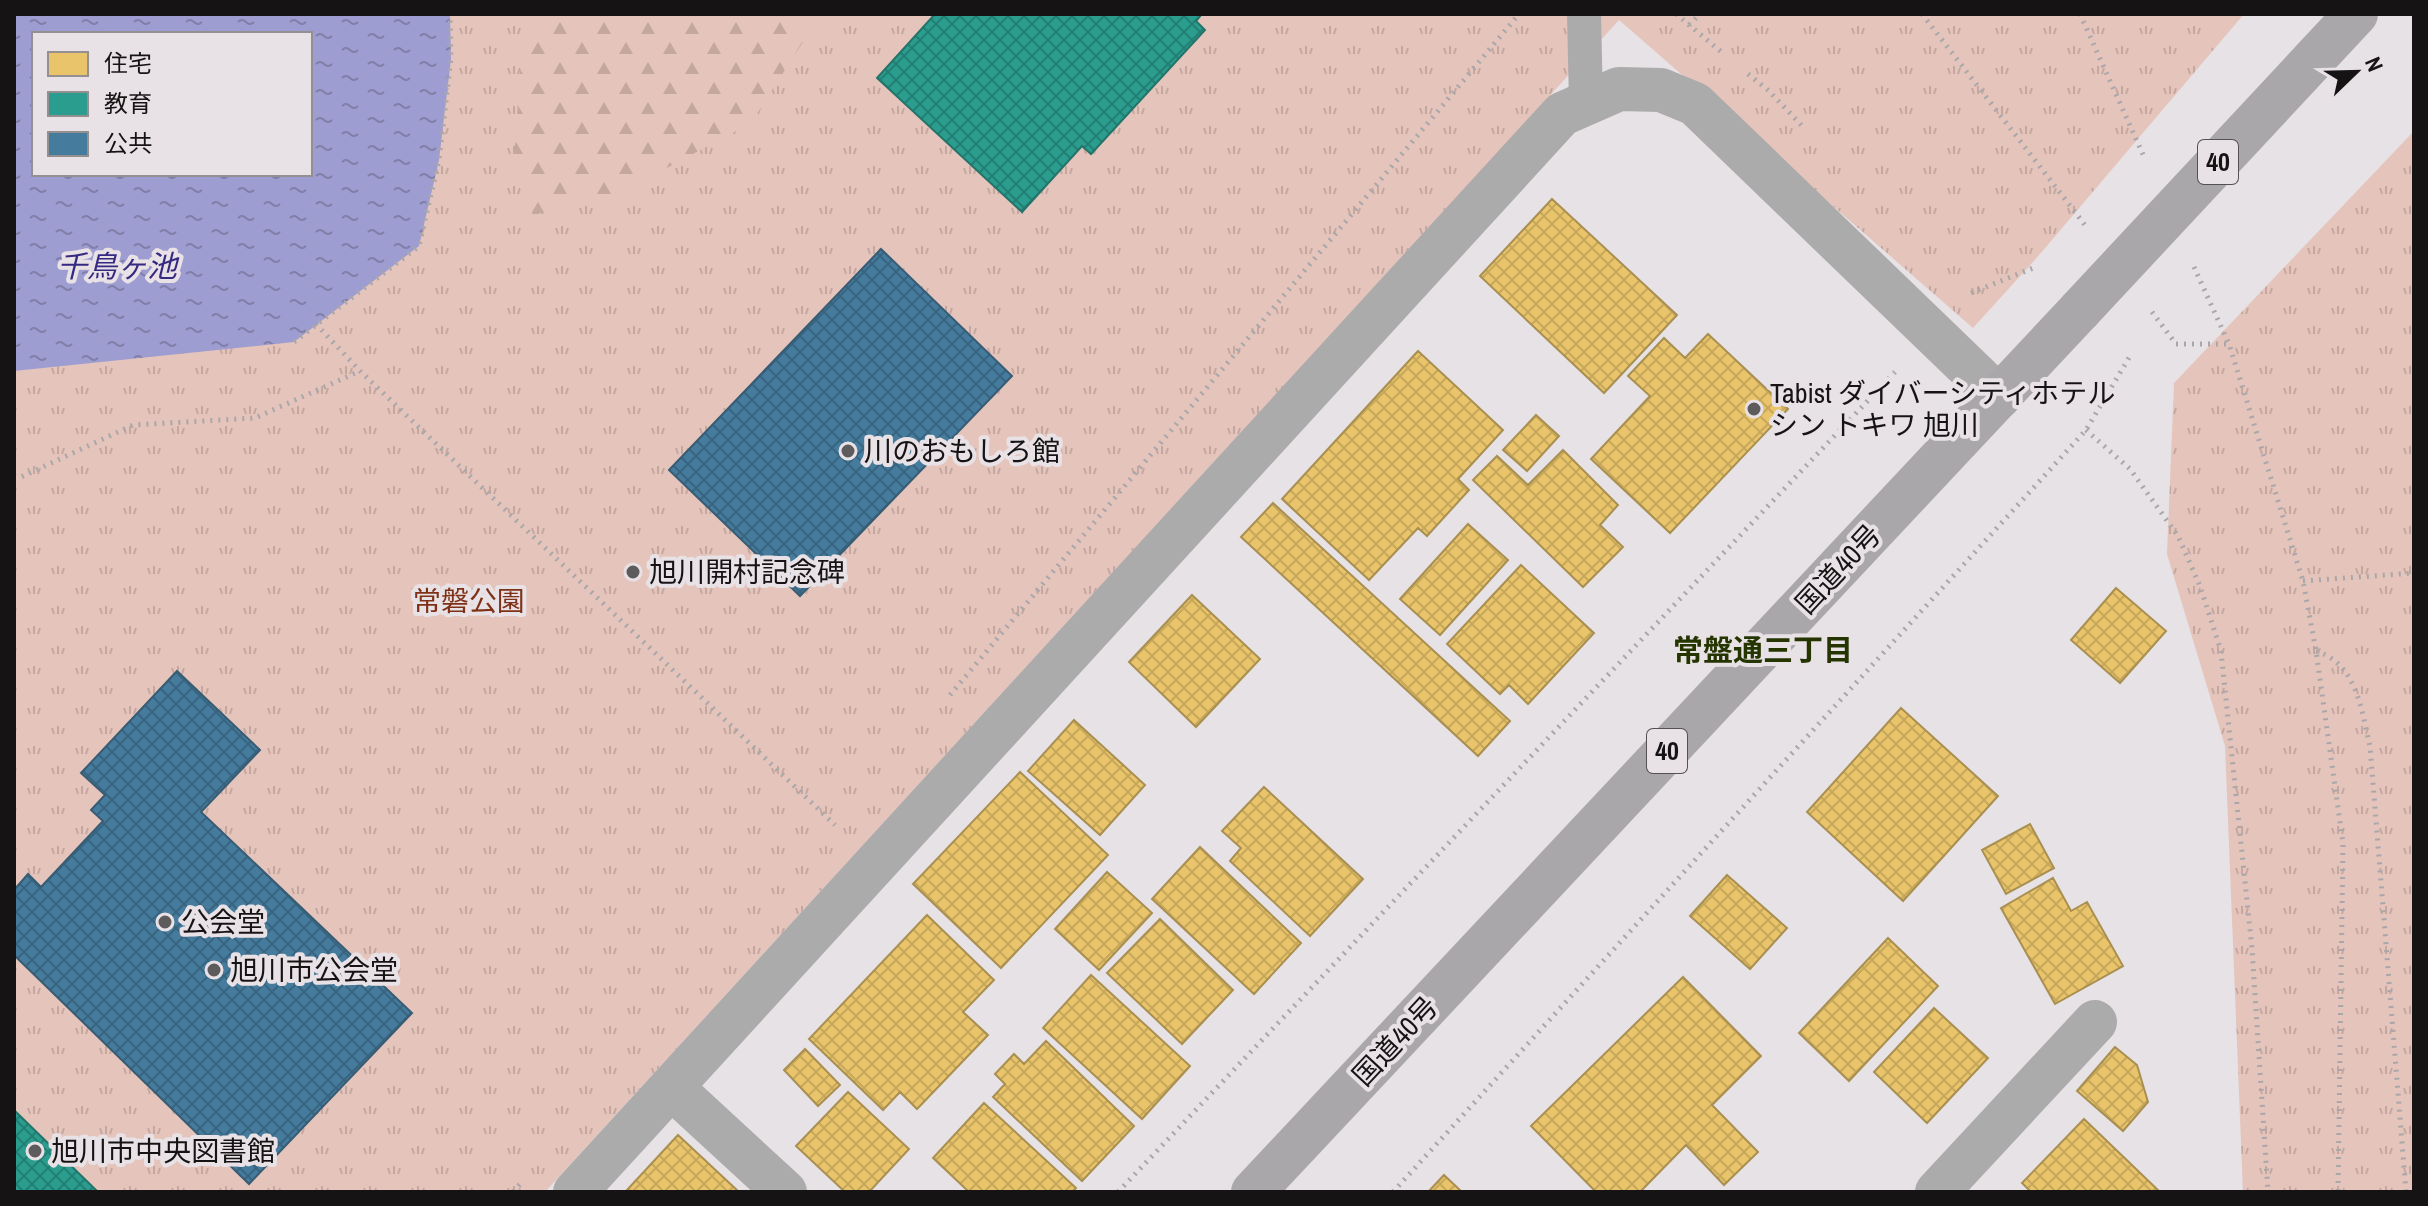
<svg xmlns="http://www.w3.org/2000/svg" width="2428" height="1206" viewBox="0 0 2428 1206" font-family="'Archivo Narrow','Noto Sans JP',sans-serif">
<defs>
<pattern id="grass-tufts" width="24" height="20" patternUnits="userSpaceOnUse" patternTransform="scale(2)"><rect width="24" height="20" fill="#e5c4bb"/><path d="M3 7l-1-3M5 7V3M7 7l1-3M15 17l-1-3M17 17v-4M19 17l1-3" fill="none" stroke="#c4a8a0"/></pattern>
<pattern id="forest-firs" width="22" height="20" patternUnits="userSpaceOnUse" patternTransform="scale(2)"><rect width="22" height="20" fill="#e5c4bb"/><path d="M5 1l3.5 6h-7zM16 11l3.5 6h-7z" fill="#c4a8a0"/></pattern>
<pattern id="water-ripples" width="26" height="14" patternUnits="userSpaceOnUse" patternTransform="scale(2)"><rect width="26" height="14" fill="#9e9dd2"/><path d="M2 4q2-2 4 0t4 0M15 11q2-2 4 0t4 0" fill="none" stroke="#807fa9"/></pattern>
<pattern id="homes-cross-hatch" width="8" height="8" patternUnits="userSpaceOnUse" patternTransform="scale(2)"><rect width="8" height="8" fill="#e9c46a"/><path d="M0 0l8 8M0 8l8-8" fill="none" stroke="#c7a85b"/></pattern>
<pattern id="schools-cross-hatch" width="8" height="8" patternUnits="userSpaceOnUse" patternTransform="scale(2)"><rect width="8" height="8" fill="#2a9d8f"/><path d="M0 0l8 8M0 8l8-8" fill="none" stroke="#237f74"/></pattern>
<pattern id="public-cross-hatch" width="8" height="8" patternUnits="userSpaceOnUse" patternTransform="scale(2)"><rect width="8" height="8" fill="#457b9d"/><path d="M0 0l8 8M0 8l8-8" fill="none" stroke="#38647f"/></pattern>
</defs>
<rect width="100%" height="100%" fill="#e7e2e5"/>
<!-- grass -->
<path fill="url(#grass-tufts)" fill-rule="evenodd" d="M14,14h2230l-204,240 -67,74 -354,-308 -1074,1172h-531zM34,34h276v140h-276z
M2414,131v1061h-171l-18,-446 -58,-192 7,-171z"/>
<!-- forest -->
<path fill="url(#forest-firs)" d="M521,14h300l-70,109 -131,70 -87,22 -20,-42 10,-143z"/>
<!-- water -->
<path fill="url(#water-ripples)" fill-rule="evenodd" d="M14,14h436l1,45 -12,101 -20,86 -125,96 -280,29zM34,34h276v140h-276z"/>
<!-- homes -->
<path fill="url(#homes-cross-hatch)" stroke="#a98f50" stroke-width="2" d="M1552,199l125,116 -73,78 -124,-117z
M1708,334l80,75 -118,124 -79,-74 59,-63 -22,-20 36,-38 21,20z
M1418,351l85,79 -45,49 11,11 -42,46 -9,-8 -49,52 -87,-81z
M1536,415l23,21 -32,35 -24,-21z
M1563,450l55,55 -18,20 23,22 -40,40 -110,-107 24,-24 31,29z
M1273,503l237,218 -32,35 -237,-219z
M1468,524l40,36 -68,75 -40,-36z
M1521,565l73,68 -66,71 -19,-19 -9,9 -53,-50z
M2116,588l50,43 -46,52 -49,-43z
M1192,595l68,64 -64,68 -67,-65z
M1901,708l97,88 -95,105 -96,-89z
M1074,720l71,65 -45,50 -72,-64z
M1020,772l88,83 -107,113 -88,-84z
M1264,787l99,92 -53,57 -80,-75 11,-13 -19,-17z
M2030,824l24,44 -48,26 -24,-44z
M1200,847l101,96 -47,51 -102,-95z
M1107,872l45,41 -53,57 -44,-41z
M1727,875l60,53 -37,41 -60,-53z
M2053,878l18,33 16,-9 36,64 -68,38 -54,-96z
M927,915l67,65 -31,32 25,23 -71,74 -17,-17 -17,18 -74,-71z
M1160,919l73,71 -51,54 -75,-71z
M1888,938l50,48 -89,95 -50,-48z
M1091,975l99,91 -48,53 -99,-91z
M1683,977l78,79 -49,49 46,47 -34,33 -38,-40 -46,47h-44l-65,-66z
M1934,1008l54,50 -61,65 -53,-51z
M1046,1041l88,85 -52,55 -89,-84 12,-13 -10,-10 19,-20 10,10z
M2115,1047l22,18 11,37 -25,29 -46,-40z
M805,1049l35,36 -22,21 -34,-36z
M848,1092l61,57 -40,43h-24l-49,-46z
M984,1103l92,85 -4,4h-103l-36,-34z
M2084,1119l76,73h-129l-9,-9z
M678,1135l61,57 -113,-1z
M1444,1175l18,17h-34z"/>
<!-- schools -->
<path fill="url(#schools-cross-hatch)" stroke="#24746a" stroke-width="2" d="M935,14h267l-6,7 9,9 -114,124 -9,-8 -60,66 -145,-134z
M14,1110l84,82h-84z"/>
<!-- public -->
<path fill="url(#public-cross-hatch)" stroke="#375c74" stroke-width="2" d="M881,249l131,127 -212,220 -131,-126z
M177,671l83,79 -59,62 211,201 -163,171 -235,-229v-65l14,-16 13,13 62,-66 -12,-11 14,-15 -24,-22z"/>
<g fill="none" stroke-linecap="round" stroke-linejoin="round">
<!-- path -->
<path stroke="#a9a7a9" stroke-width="5" stroke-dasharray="2 6" stroke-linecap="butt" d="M1676,14l49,41
M1922,14l163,211
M2080,14l65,145
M1689,25l11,-11
M1748,74l21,17 35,37
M2194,267l35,77 74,237 13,70 27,192 -5,349
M1971,293l62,-25
M2152,312l24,32h53
M316,324l44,47 475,454
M294,342l125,-96 20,-86 12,-101 -1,-45
M2086,430l44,39 48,67 22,50 21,65 31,298 16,243
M14,476l7,1 112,-52 122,-7 105,-47
M2303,581l111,-8
M2316,651c41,13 45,58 54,95l36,446
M950,695l569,-681
M513,1192l8,-9
M1118,1192l777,-820
M1393,1192l693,-762 44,-74"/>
<!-- lane -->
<path stroke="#acabab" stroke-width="34" d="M1584,14l2,89"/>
<!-- street -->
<path stroke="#acabab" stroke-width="44" d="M671,1087l114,105
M575,1192l987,-1078 57,-25 42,1 34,14 304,293
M1937,1192l158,-170"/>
<!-- highway -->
<path stroke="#aaa7aa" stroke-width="44" d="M1253,1192l827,-882"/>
<!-- highway-bridge -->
<path stroke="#aaa7aa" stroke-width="44" d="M2080,310l276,-296"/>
</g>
<!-- markers -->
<g fill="#5e5b5d" stroke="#e8e1e5" stroke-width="3">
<circle cx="1754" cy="409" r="8"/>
<circle cx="848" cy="451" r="8"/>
<circle cx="633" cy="572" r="8"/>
<circle cx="165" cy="922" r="8"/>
<circle cx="214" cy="970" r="8"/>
<circle cx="35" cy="1151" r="8"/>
</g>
<g text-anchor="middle" stroke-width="8" stroke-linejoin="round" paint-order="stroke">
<!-- shield labels -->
<g fill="#e8e1e5" stroke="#545153" stroke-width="2">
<rect x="2198" y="140" width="40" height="44" rx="6"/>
<rect x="1647" y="729" width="40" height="44" rx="6"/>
</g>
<g font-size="26" font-weight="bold" fill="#151314">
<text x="2218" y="171">40</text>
<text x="1667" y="760">40</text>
</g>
<!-- poi labels -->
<g font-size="28" fill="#151314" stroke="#e8e1e5" text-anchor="start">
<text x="1770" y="403">Tabist ダイバーシティホテル<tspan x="1770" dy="32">シン トキワ 旭川</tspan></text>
<text x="864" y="461">川のおもしろ館</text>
<text x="649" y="582">旭川開村記念碑</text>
<text x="181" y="932">公会堂</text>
<text x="230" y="980">旭川市公会堂</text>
<text x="51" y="1161">旭川市中央図書館</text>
</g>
<!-- street labels -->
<g font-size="28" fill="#151314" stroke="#e8e1e5">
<text transform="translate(1838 569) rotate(-47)" y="10">国道40号</text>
<text transform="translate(1395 1041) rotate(-47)" y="10">国道40号</text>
</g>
<!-- park labels -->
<g font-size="28" fill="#7e3116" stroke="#e8e1e5">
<text x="469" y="611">常磐公園</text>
</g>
<!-- water labels -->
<g font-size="30" font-style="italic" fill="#352982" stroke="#e8e1e5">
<text x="117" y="277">千鳥ヶ池</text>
</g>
<!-- neighbourhood labels -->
<g font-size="30" font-weight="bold" fill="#253500" stroke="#e8e1e5">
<text x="1763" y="661">常盤通三丁目</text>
</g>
</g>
<!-- border -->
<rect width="2428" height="1206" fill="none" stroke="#151314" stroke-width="32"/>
<!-- legend -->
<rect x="32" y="32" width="280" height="144" fill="#e8e1e5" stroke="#948f91" stroke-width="2"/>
<rect x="48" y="52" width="40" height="24" fill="#e9c46a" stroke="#948f91" stroke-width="2"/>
<text x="104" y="72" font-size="24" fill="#151314">住宅</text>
<rect x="48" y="92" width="40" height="24" fill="#2a9d8f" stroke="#948f91" stroke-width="2"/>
<text x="104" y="112" font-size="24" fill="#151314">教育</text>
<rect x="48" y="132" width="40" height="24" fill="#457b9d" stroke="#948f91" stroke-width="2"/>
<text x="104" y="152" font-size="24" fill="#151314">公共</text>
<!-- north arrow -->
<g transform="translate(2356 72) rotate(67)" stroke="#e8e1e5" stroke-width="6" paint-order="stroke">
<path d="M0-6L14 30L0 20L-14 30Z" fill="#151314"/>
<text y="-12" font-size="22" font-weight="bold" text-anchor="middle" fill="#151314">N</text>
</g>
</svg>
